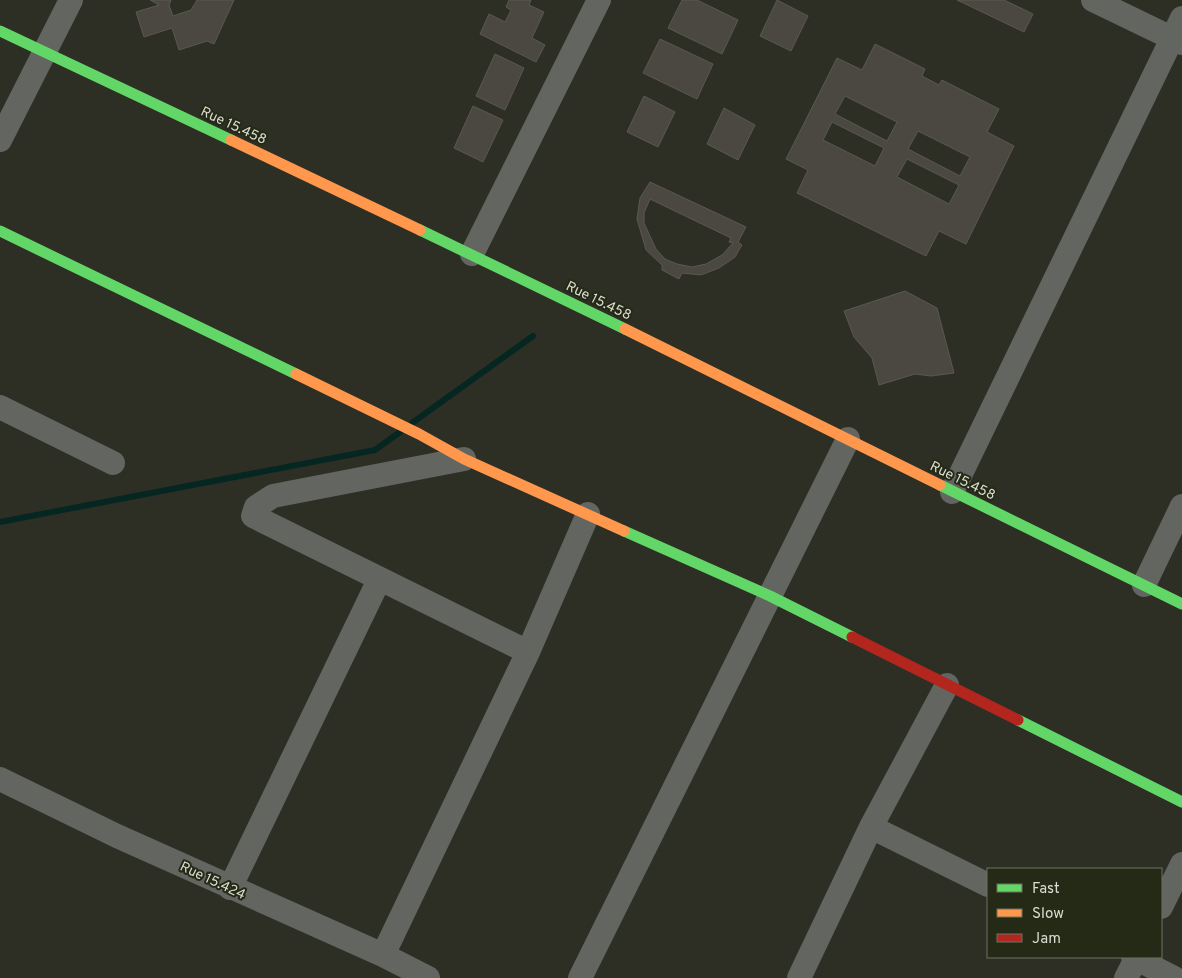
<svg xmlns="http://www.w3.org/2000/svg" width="1182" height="978" viewBox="0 0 1182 978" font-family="Overpass,sans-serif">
<rect width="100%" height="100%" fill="#2d2f25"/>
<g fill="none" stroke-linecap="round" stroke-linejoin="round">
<!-- stream -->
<path stroke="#062622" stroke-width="6" d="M412,423l121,-87
M0,522l375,-72 25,-18"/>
</g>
<!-- building -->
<path fill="#4a4840" stroke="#5a584f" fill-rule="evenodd" d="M150,0h21l-2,5 4,11 18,-6 6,-10h37l-20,44 -7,-3 -28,9 -7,-22 -28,9 -8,-25 23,-7z
M509,0h22l-2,5 15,7 -12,26 13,7 -9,17 -56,-28 9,-20 16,8 6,-12 -5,-3z
M682,0h15l41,20 -16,34 -54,-26z
M777,0l31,16 -17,35 -31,-15z
M957,0h47l29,14 -9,18z
M660,39l53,25 -16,35 -54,-26z
M875,44l50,25 -3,7 17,9 3,-5 57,29 -12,23 27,14 -48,98 -27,-13 -13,25 -129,-63 11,-23 -22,-11 51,-101 25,12zM845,96l52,26 -10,19 -52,-27zM832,122l52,26 -9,18 -52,-26zM918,131l52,26 -10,19 -52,-27zM907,159l52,26 -10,19 -52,-27z
M495,54l29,14 -19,42 -29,-14z
M644,96l31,16 -17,35 -31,-15z
M473,106l30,14 -20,42 -29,-14z
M724,108l31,17 -17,35 -31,-16z
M650,182l96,45 -8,15 4,3 -7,12 -16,11 -18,7 -19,-2 -3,6 -17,-9v-5l-16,-15 -9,-31 3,-21zM650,199l81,39 -2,4 4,1 -11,12 -16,9 -14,3 -15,-3 -12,-5 -9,-10 -12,-26v-10z
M905,291l32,17 17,65 -23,3 -16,-2 -36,11 -7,-27 -18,-21 -10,-26z"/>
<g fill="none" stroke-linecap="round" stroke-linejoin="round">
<!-- street -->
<path stroke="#626560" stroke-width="24" d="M1093,0l89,43
M0,140l71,-140
M472,254l127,-254
M0,407l113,56
M464,459l-191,37 -17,11 -3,9 275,136
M952,492l230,-474
M1144,585l38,-79
M0,779l117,57 266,119 45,23
M871,827l117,58
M230,888l149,-308
M1161,907l21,-43
M383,955l145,-303 60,-138
M1133,957l41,21
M580,978l268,-539
M799,978l72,-151 76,-142
M1126,978l11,-21"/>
<!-- fast -->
<path stroke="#63d668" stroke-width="11" d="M0,31l231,109
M420,230l205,99
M0,231l296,143
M940,485l242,119
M624,531l146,65 82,41
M1018,720l164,82"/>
<!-- slow -->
<path stroke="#ff974d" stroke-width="11" d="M231,140l189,90
M625,329l315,156
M296,374l123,60 45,25 160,72"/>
<!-- jam -->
<path stroke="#b3261e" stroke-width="11" d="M852,637l166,83"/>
</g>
<g text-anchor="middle" stroke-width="4" stroke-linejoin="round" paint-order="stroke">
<!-- street labels -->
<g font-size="14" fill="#daddd1" stroke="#252a16">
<text transform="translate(234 125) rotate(25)" y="5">Rue 15.458</text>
<text transform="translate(599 300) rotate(26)" y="5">Rue 15.458</text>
<text transform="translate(963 480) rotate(26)" y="5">Rue 15.458</text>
<text transform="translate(213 880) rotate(25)" y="5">Rue 15.424</text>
</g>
</g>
<!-- legend -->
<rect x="987" y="868" width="175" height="90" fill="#252a16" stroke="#6d7261"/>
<rect x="997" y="884" width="25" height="8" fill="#63d668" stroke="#6d7261"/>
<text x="1032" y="893" font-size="15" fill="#daddd1">Fast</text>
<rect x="997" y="909" width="25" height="8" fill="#ff974d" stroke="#6d7261"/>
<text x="1032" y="918" font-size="15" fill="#daddd1">Slow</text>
<rect x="997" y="934" width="25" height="8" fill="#b3261e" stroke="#6d7261"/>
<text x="1032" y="943" font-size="15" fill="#daddd1">Jam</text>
</svg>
